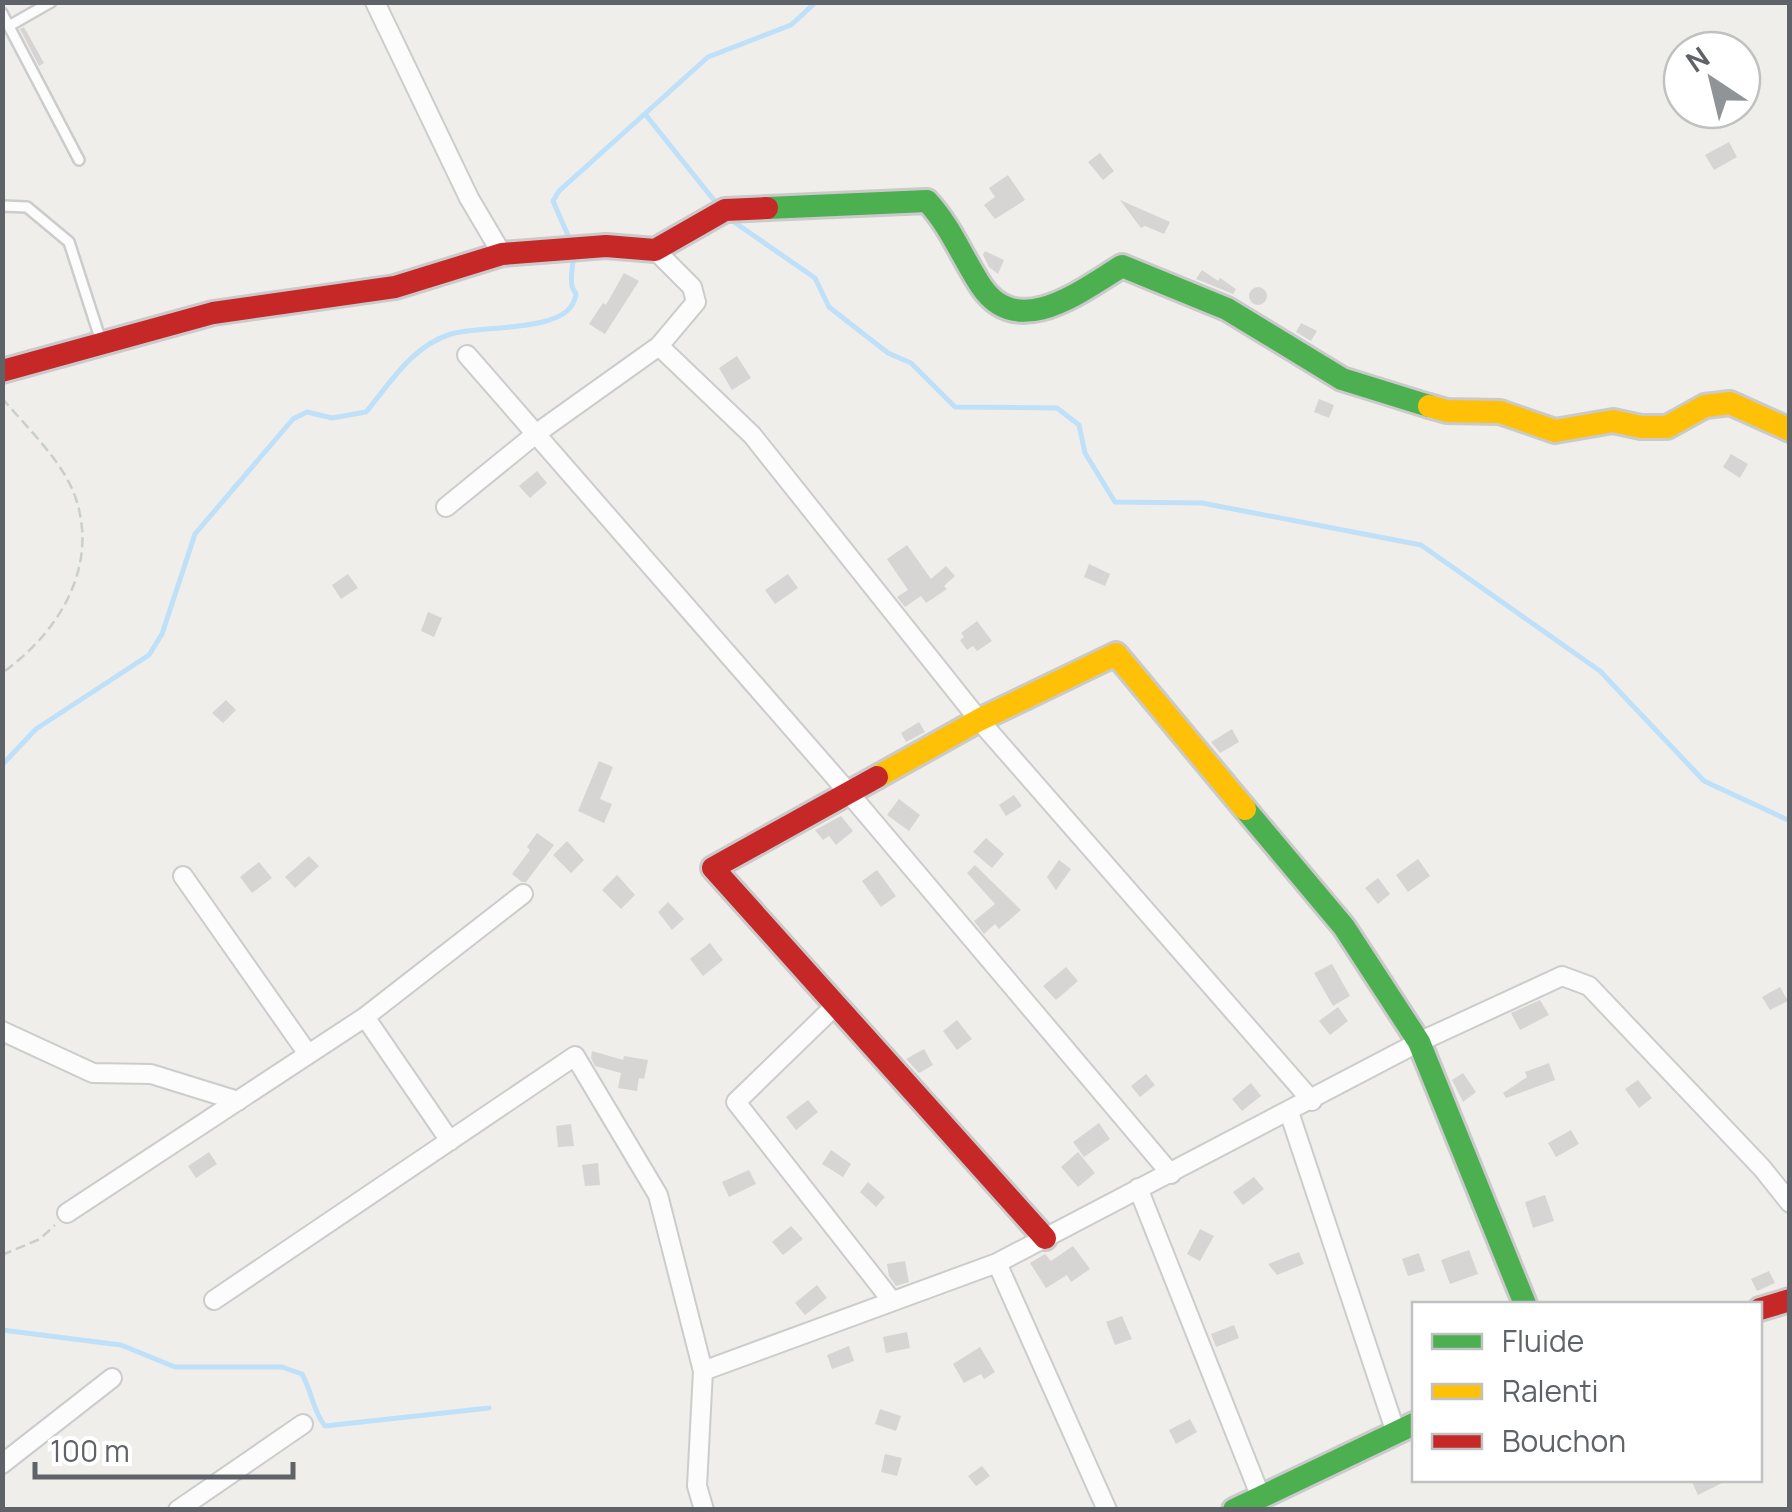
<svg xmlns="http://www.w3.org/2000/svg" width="1792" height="1512" viewBox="0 0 1792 1512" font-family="Manrope,sans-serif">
<rect width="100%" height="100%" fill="#efeeea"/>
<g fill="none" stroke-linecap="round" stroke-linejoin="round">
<!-- stream -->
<path stroke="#bfe0f9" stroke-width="5" d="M645,114l72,90
M731,220l84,58 14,29 59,46 23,10 44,44 102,1 22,17 6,28 30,49 87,1 219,42 179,126 104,110 86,40
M570,240l-17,-39 6,-10 149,-134 83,-32 25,-23
M2,765l34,-36 113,-74 13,-21 33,-100 98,-115 14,-7 25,6 34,-6c25,-30 46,-66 85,-78 28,-9 112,-1 123,-33 4,-11 1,-5 -2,-15 -2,-9 1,-22 2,-31
M2,1330l119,15 54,22h107l20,7c10,18 11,37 23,52l164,-18"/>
</g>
<!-- building -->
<path fill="#d6d5d3" d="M24,27l20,36 -5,3 -19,-37z
M1729,142l8,15 -23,13 -9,-15z
M1100,153l14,18 -11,9 -15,-18z
M1008,175l17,25 -30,19 -11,-14 11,-8 -6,-9z
M1120,200l50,22 -6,12 -19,-8 -4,2z
M985,251l19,9 -6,14 -9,-7 -6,-12z
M1202,270l16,11 2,-3 16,11 -3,5 -37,-15z
M624,273l15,8 -34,53 -16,-10 14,-21 3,2z
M1249 296a9 9 0 1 1 18 0a9 9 0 1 1-18 0Z
M1301,323l16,8 -6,10 -15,-9z
M737,356l14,22 -19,12 -13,-22z
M1319,399l15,6 -5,13 -15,-6z
M1731,454l17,10 -8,14 -17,-11z
M537,471l10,12 -17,15 -11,-12z
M907,545l24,34 15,-13 9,10 -11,10 3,3 -21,14 -5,-7 -16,11 -8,-10 11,-7 -21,-31z
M1089,564l21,10 -5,12 -21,-9z
M348,574l10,14 -17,11 -9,-14z
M788,574l10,14 -23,16 -10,-14z
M428,612l14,6 -8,19 -13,-6z
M977,621l15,20 -15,10 -4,-5 -6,4 -7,-10 4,-3 -3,-4z
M226,700l10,10 -13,13 -11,-10z
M919,722l6,10 -19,10 -5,-9z
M1232,729l7,13 -19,11 -9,-11z
M599,761l14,6 -13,32 12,5 -8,19 -26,-12z
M1014,795l8,11 -16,10 -7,-11z
M899,799l21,16 -11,16 -22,-16z
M841,816l12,15 -17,14 -7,-9 -6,4 -8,-10z
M537,833l17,12 -28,37h-4l-10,-8 18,-24 -3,-3z
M986,838l18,16 -12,14 -19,-16z
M567,841l17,19 -13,13 -18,-18z
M309,856l10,10 -24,22 -10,-11z
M1418,859l12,17 -22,16 -12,-17z
M1059,860l12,9 -15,21 -9,-13z
M259,862l13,16 -20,15 -12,-16z
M975,865l46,45 -22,19 -4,-5 -11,10 -10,-13 21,-17 -28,-31z
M877,870l19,26 -15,11 -19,-26z
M617,875l18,20 -14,14 -19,-19z
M1378,878l12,16 -12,10 -13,-16z
M668,902l16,17 -12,11 -14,-18z
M710,943l13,17 -20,16 -13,-17z
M1332,964l18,32 -17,10 -19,-33z
M1066,967l12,14 -22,19 -13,-14z
M1780,987l8,14 -18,9 -8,-13z
M1540,1000l9,15 -29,15 -9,-17z
M1338,1007l10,14 -18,14 -11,-14z
M957,1020l15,19 -15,11 -14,-19z
M924,1049l9,16 -14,8 -13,-14z
M592,1051l31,9 1,-4 24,4 -4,19 -5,-1 -2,13 -19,-3 3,-15 -26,-7 -4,-8z
M1549,1063l6,17 -49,18 -3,-5 24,-16 -2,-5z
M1463,1073l13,19 -13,10 -11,-22z
M1146,1074l9,11 -15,12 -9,-11z
M1638,1080l14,18 -13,10 -14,-19z
M1251,1083l10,13 -19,15 -10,-12z
M808,1100l10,12 -22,18 -10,-13z
M1099,1123l11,16 -26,18 -11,-15z
M571,1124l3,22 -16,1 -2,-21z
M1571,1130l8,14 -23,13 -8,-14z
M831,1150l20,14 -8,13 -21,-13z
M209,1152l8,12 -21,14 -8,-12z
M1078,1152l17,21 -17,14 -17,-20z
M598,1163l2,22 -15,1 -3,-21z
M749,1170l7,14 -27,13 -7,-15z
M1254,1177l10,12 -21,16 -10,-13z
M868,1182l17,15 -9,10 -16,-15z
M1545,1195l9,26 -21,7 -8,-26z
M791,1226l12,13 -20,16 -11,-13z
M1200,1229l14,7 -14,25 -13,-7z
M1073,1246l17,23 -19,13 -4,-7 -21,13 -16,-25 15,-9 6,7z
M1469,1250l9,24 -28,10 -9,-24z
M1299,1252l5,12 -27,11 -9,-11z
M1419,1253l6,18 -17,5 -6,-17z
M905,1261l4,21 -13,4 -7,-10 -2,-12z
M1769,1271l6,12 -18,8 -6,-12z
M817,1285l10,13 -22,17 -10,-12z
M1122,1316l10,23 -17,6 -9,-23z
M1234,1325l5,13 -23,9 -5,-13z
M907,1332l3,16 -24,5 -3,-16z
M849,1346l5,15 -22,8 -5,-14z
M980,1347l15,25 -11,7 -3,-5 -17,9 -11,-19z
M880,1409l21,7 -5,15 -21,-7z
M1190,1419l7,13 -21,12 -7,-14z
M885,1454l17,4 -5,18 -16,-4z
M982,1466l8,10 -14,10 -8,-10z
M1691,1480h37l-30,15z"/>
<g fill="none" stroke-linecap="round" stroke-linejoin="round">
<defs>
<path id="lane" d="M2,13l77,147
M9,26l42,-24
M2,206l25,1 42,35 32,99"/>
<path id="street" d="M375,2l94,196 33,56
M659,346l93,89 227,285 333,381
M467,355l381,437 323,382
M446,507l91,-74 122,-87 37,-44 -4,-15 -37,-37
M183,876l125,178
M836,1005l-100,97 156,199
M365,1017l85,124
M2,1031l91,42 58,1 87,27
M1289,1112l106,318
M1138,1188l122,307
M67,1213l298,-196 158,-123
M997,1263l110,247
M214,1300l361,-244 83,139 45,176 -6,115 7,24
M703,1371l294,-108 422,-221 143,-66 27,10 173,182 28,35
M2,1464l110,-86
M178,1510l125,-86"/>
<path id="fast" d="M767,208l160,-7c24,26 35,56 54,85 37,55 100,5 141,-20l105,43 115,70 87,27
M1245,809l99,118 75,115 106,262
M1234,1510l180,-86"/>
<path id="slow" d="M1429,406l18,5 53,1 55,19 58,-10 28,6h26l38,-21 25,-3 60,27
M877,777l102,-57 137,-66 129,155"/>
<path id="jam" d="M2,371l211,-58 182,-26 107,-33 104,-8 49,4 70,-40 42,-2
M877,777l-164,91 332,370
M1760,1309l30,-9"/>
</defs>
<!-- lane casing -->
<use href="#lane" stroke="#cbcccc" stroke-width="14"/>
<!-- street casing -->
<use href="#street" stroke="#cbcccc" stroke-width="22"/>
<!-- fast casing -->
<use href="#fast" stroke="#cacacb" stroke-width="28"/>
<!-- slow casing -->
<use href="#slow" stroke="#cacacb" stroke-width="28"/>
<!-- jam casing -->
<use href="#jam" stroke="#cacacb" stroke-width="28"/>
<!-- path -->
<path stroke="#cacfcc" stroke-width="2.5" stroke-dasharray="10 5" stroke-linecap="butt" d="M2,398c25,30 62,64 74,101 23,70 -19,135 -74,174
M2,1255l38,-16 15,-14"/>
<!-- lane -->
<use href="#lane" stroke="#fdfcfc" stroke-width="9"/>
<!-- street -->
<use href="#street" stroke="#fdfcfc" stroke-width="18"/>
<!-- fast -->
<use href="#fast" stroke="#4caf50" stroke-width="22"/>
<!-- slow -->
<use href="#slow" stroke="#ffc107" stroke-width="22"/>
<!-- jam -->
<use href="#jam" stroke="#c62828" stroke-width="22"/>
</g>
<!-- border -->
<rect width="1792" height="1512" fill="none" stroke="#5f6368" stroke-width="10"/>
<!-- legend -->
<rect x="1412" y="1302" width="350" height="180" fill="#ffffff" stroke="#bfc1c3" stroke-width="2.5"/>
<rect x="1432" y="1334" width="50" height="15" fill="#4caf50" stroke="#bfc1c3" stroke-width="2.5"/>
<text x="1502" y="1352" font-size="30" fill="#5f6368">Fluide</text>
<rect x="1432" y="1384" width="50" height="15" fill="#ffc107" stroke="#bfc1c3" stroke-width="2.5"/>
<text x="1502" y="1402" font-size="30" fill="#5f6368">Ralenti</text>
<rect x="1432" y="1434" width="50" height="15" fill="#c62828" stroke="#bfc1c3" stroke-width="2.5"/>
<text x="1502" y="1452" font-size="30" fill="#5f6368">Bouchon</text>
<!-- north arrow -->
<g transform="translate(1712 80) rotate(325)"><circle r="48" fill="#ffffff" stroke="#bfc1c3" stroke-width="2.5"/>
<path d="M0-8L18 38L0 25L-18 38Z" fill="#919496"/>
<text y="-15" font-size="28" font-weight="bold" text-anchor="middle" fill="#5f6368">N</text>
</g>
<!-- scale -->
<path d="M35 1462v15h258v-15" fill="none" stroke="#5f6368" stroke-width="5"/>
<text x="50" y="1462" font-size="30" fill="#5f6368" stroke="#ffffff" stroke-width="8" paint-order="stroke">100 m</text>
</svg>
